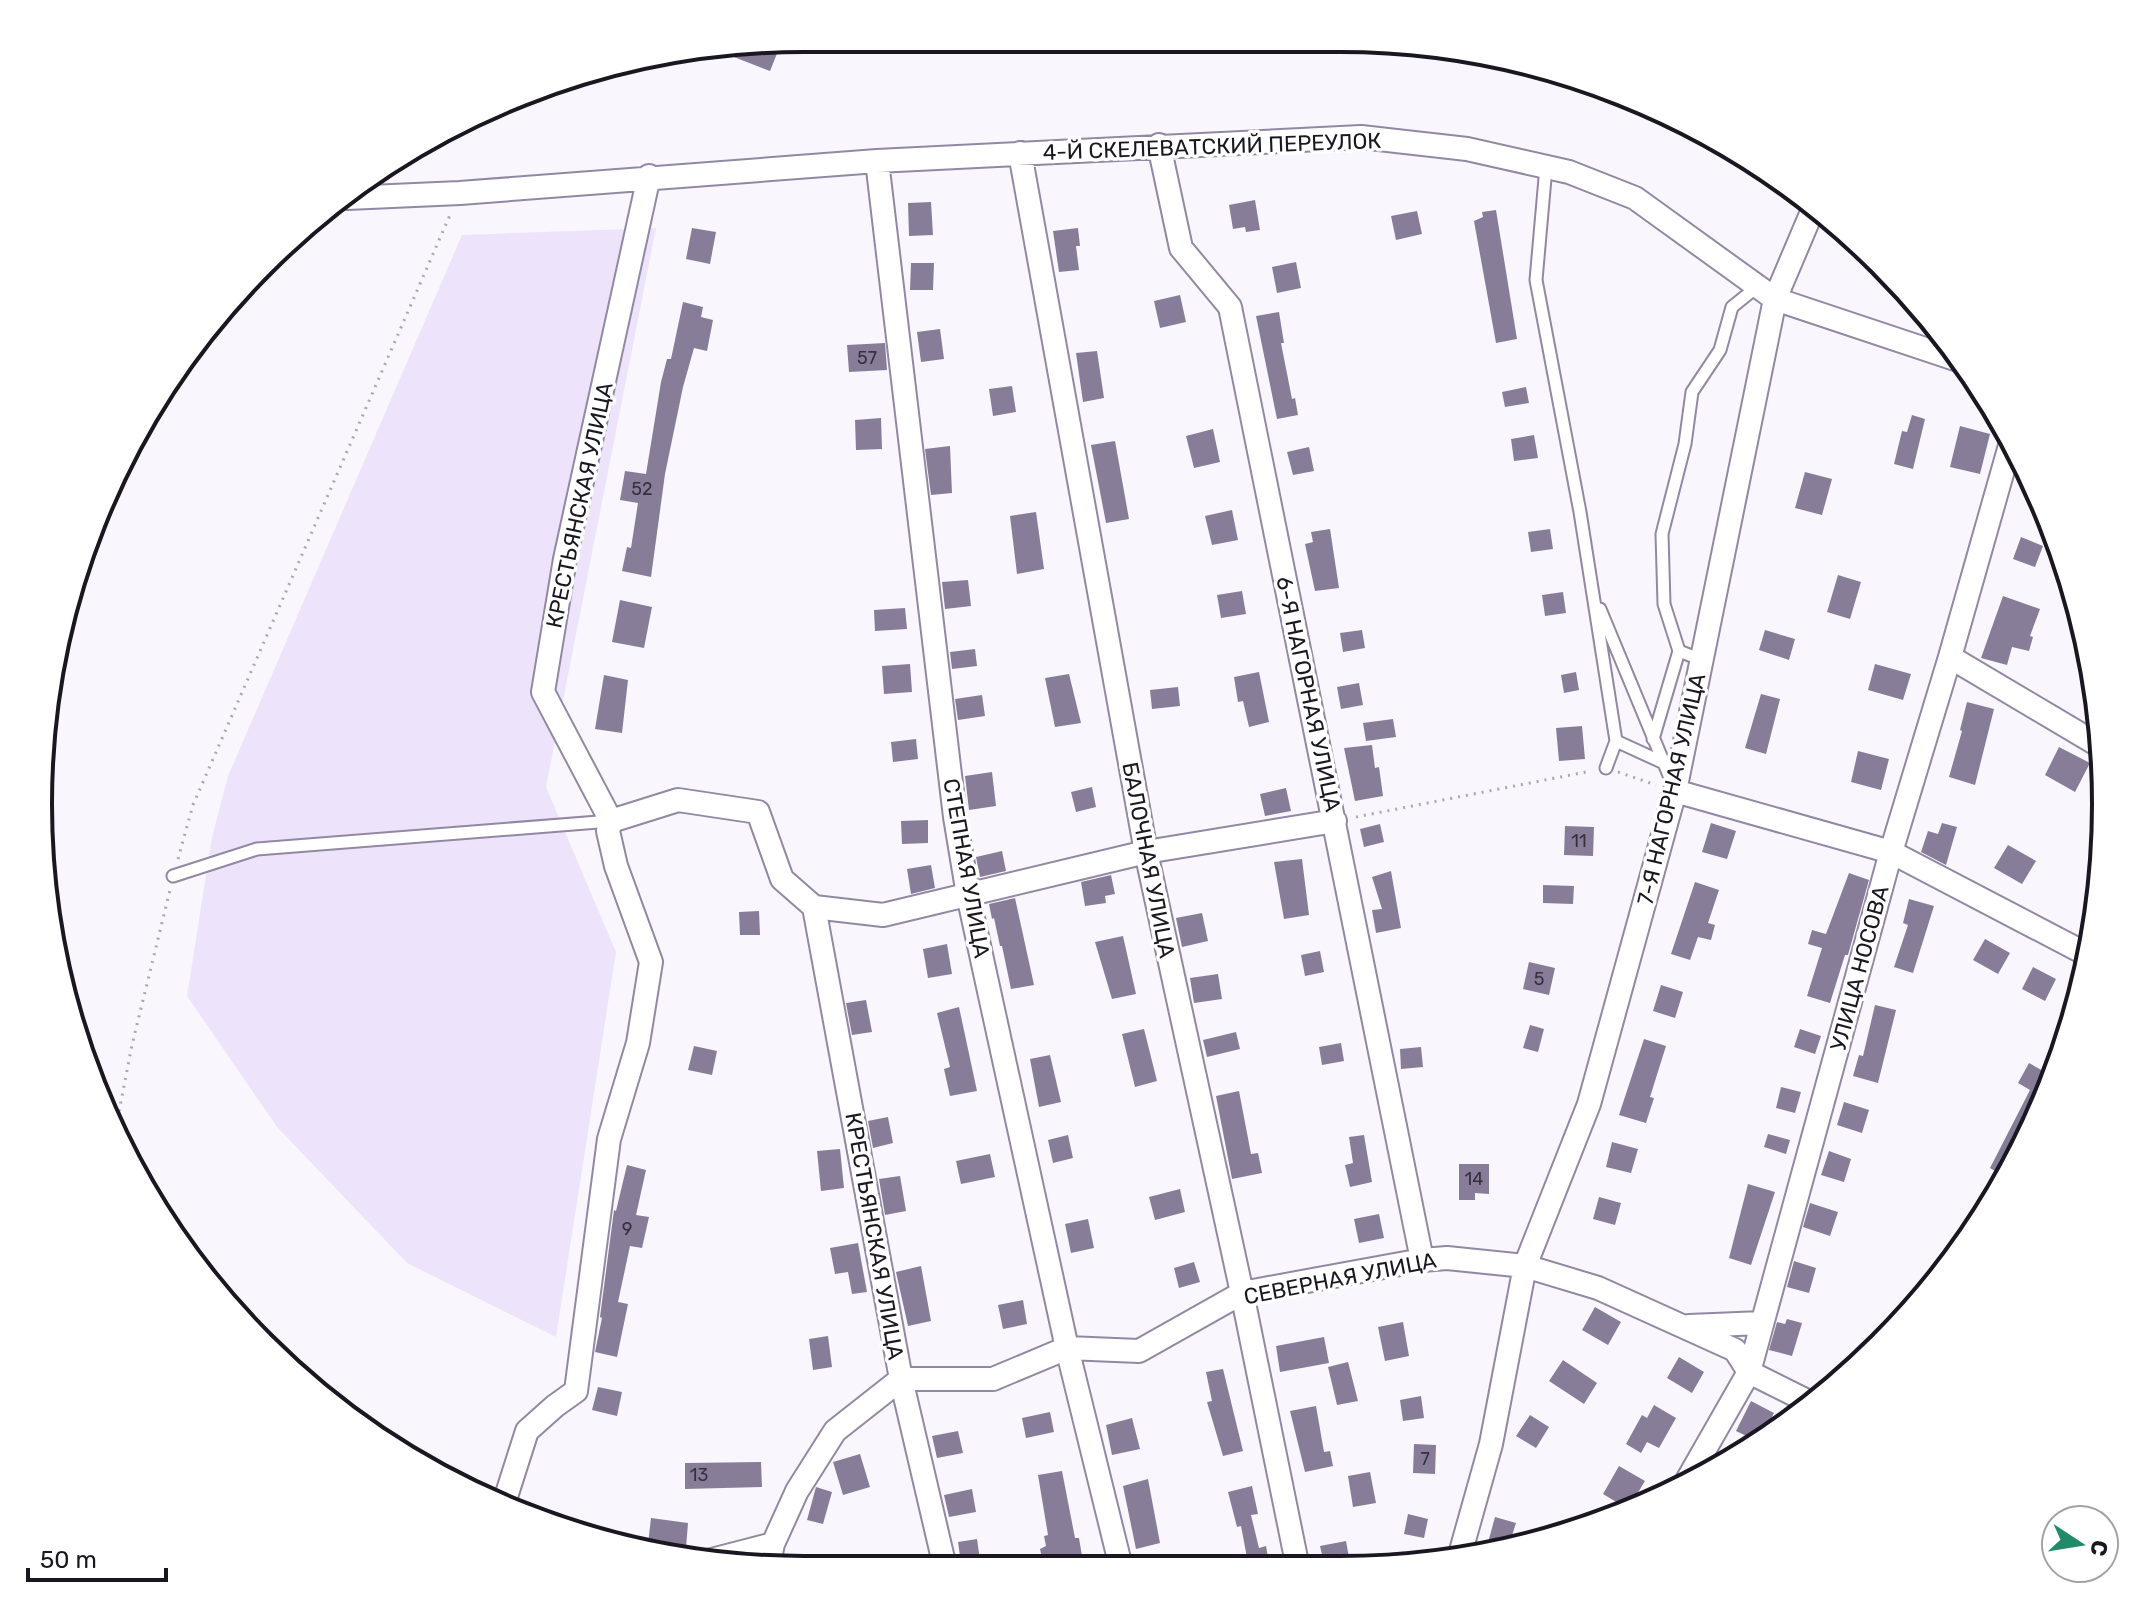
<svg xmlns="http://www.w3.org/2000/svg" width="2144" height="1608" viewBox="0 0 2144 1608" font-family="Rubik,sans-serif">
<rect width="100%" height="100%" fill="#f9f7fd"/>
<!-- green -->
<path fill="#ede4fc" d="M656,228l-110,559 70,165 -60,385 -149,-74 -130,-136 -90,-131 25,-159 16,-61 234,-541z"/>
<!-- building -->
<path fill="#887d98" d="M782,41l-12,30 -54,-21 56,-8z
M1255,200l5,30 -14,2 -1,-5 -12,2 -4,-24z
M931,202l2,33 -24,1 -1,-33z
M1496,210l21,129 -21,4 -22,-122 9,-4 -1,-5z
M1417,211l5,23 -26,6 -5,-24z
M692,228l24,4 -6,32 -24,-5z
M1078,228l2,18h-4l3,24 -20,2 -6,-41z
M1296,262l5,26 -24,5 -5,-26z
M911,263h23l-1,27h-23z
M1180,295l6,27 -26,6 -6,-27z
M683,302l20,5 -2,10 12,3 -6,31 -13,-3 -11,39 -18,87 -14,103 -29,-6 5,-24 4,1 7,-45 -18,-3 5,-29 21,3 15,-92 6,-23h4z
M1279,312l5,31h-3l11,56 3,-1 3,17 -21,4 -21,-103z
M940,329l4,30 -23,3 -4,-30z
M885,343l2,27 -38,2 -2,-27z
M1097,351l7,47 -21,4 -7,-49z
M1012,386l4,26 -23,4 -4,-27z
M1526,387l3,16 -24,4 -3,-15z
M1912,415l13,4 -12,50 -19,-5 8,-33 5,1z
M881,418l1,31 -26,1 -1,-30z
M1960,426l30,8 -10,40 -30,-7z
M1213,429l7,33 -26,6 -8,-32z
M1534,435l4,23 -24,3 -3,-22z
M1115,441l14,78 -23,4 -15,-78z
M950,446l2,47 -21,2 -6,-46z
M1309,447l5,24 -21,4 -6,-23z
M1805,472l27,7 -10,36 -27,-7z
M1232,510l6,30 -26,5 -7,-29z
M1036,512l8,57 -27,5 -7,-58z
M1330,529l9,59 -24,3 -10,-47 8,-2 -2,-10z
M1550,529l3,20 -22,3 -3,-20z
M2021,537l22,9 -8,21 -22,-8z
M1838,575l23,7 -11,37 -23,-7z
M968,580l3,26 -26,3 -3,-27z
M1242,591l4,23 -25,4 -4,-23z
M1563,592l3,21 -21,3 -3,-21z
M2003,596l37,13 -10,27 3,1 -4,14 -17,-4 -5,18 -26,-7z
M620,600l32,7 -8,41 -32,-6z
M905,608l2,21 -32,2 -1,-21z
M1362,630l3,18 -22,4 -3,-19z
M1765,630l30,9 -6,21 -30,-10z
M975,649l2,17 -25,3 -2,-17z
M910,664l2,28 -28,2 -2,-28z
M1875,664l36,10 -8,26 -35,-10z
M1259,672l10,50 -20,5 -6,-26 -5,1 -4,-25z
M1576,672l3,18 -15,3 -3,-18z
M1069,674l12,49 -26,4 -10,-49z
M604,675l24,5 -6,53 -27,-4z
M1359,683l4,22 -22,4 -4,-22z
M1178,687l2,19 -28,3 -2,-19z
M1761,694l19,5 -14,55 -21,-6z
M982,695l3,21 -27,4 -3,-21z
M1967,702l27,7 -19,76 -26,-8 13,-46 -2,-1z
M1393,719l3,18 -30,4 -3,-18z
M1582,726l3,33 -26,2 -3,-33z
M916,739l2,20 -25,3 -2,-20z
M1372,745l3,23 4,-1 4,29 -28,5 -11,-53z
M2059,747l31,16 -15,29 -30,-17z
M1858,751l31,8 -8,31 -30,-8z
M992,772l4,34 -27,4 -4,-34z
M1092,787l4,20 -20,5 -5,-20z
M1286,788l5,23 -26,5 -5,-22z
M928,820v23l-26,1 -1,-23z
M1711,823l25,8 -9,28 -25,-7z
M1942,823l15,4 -11,38 -25,-13 7,-21 10,3z
M1380,824l4,18 -20,5 -4,-18z
M1565,826l29,1 -1,29 -29,-1z
M2008,845l28,16 -14,23 -28,-16z
M1002,851l4,20 -26,6 -4,-20z
M1302,859l7,56 -25,4 -10,-57z
M931,865l4,23 -24,6 -4,-25z
M1391,871l10,57 -25,5 -4,-23 10,-1 -10,-32z
M1849,873l20,7 -21,75h-3l-15,48 -23,-7 15,-48 -14,-4 4,-14 14,4z
M1111,875l4,19 -10,2 1,7 -21,3 -4,-24z
M1695,882l24,8 -11,33 7,2 -4,15 -13,-3 -8,23 -19,-6z
M1543,885l31,1 -1,18 -30,-1z
M1015,898l19,87 -23,4 -9,-43h-2l-6,-28 -2,1 -3,-15z
M1909,899l25,7 -21,67 -19,-6 14,-42 -5,-2z
M759,911l1,24h-20l-1,-23z
M1202,913l6,28 -26,6 -6,-29z
M1123,936l13,58 -24,5 -17,-57z
M1985,939l25,14 -12,21 -25,-14z
M947,944l5,30 -24,4 -5,-29z
M1320,951l4,21 -19,4 -4,-21z
M1529,962l26,6 -6,27 -26,-6z
M2033,967l23,12 -11,22 -23,-12z
M1218,974l4,25 -28,4 -4,-25z
M1661,985l22,7 -8,26 -22,-7z
M866,1000l6,32 -20,3 -6,-32z
M1875,1005l21,5 -18,73 -25,-7 6,-21 4,1z
M959,1007l18,84 -27,5 -6,-27 6,-2 -13,-54z
M1530,1025l14,4 -6,23 -15,-4z
M1144,1029l13,52 -22,6 -13,-53z
M1800,1029l21,7 -6,18 -21,-7z
M1236,1032l4,17 -33,8 -4,-17z
M1644,1039l22,7 -16,51 4,1 -8,25 -27,-8z
M1341,1043l3,18 -22,4 -3,-18z
M694,1046l23,5 -5,24 -24,-5z
M1421,1047l2,20 -22,2 -1,-20z
M1050,1055l11,47 -22,5 -9,-48z
M2029,1063l25,14 -6,20 -43,80 -15,-9 40,-78 -12,-7z
M1781,1087l20,5 -6,21 -19,-5z
M1239,1091l12,63 7,-1 4,20 -30,6 -16,-83z
M1844,1102l25,8 -7,23 -25,-8z
M888,1117l5,26 -20,5 -5,-27z
M1768,1134l22,6 -4,14 -22,-7z
M1068,1135l5,23 -20,5 -5,-23z
M1364,1135l8,47 -22,5 -5,-22 8,-2 -4,-26z
M1612,1142l26,7 -7,24 -25,-6z
M840,1149l4,39 -23,3 -4,-40z
M1829,1151l22,8 -7,23 -23,-7z
M990,1154l5,23 -34,7 -5,-23z
M1459,1164h30v30l-14,-1v7h-16z
M627,1165l19,5 -10,45 13,2 -7,31 -12,-2 -12,56 10,2 -11,53 -22,-5 7,-34 -2,-1 14,-107 2,1z
M900,1176l6,35 -21,4 -6,-36z
M1748,1184l27,8 -24,73 -22,-7z
M1180,1189l5,23 -30,8 -6,-23z
M1599,1197l22,6 -6,22 -22,-6z
M1810,1203l28,9 -8,24 -27,-9z
M1379,1214l5,24 -25,5 -5,-24z
M1969,1214l12,7 -31,42 -7,-5z
M1088,1219l6,29 -23,5 -6,-29z
M858,1243l9,49 -15,2 -4,-22 -13,2 -5,-26z
M1794,1261l22,7 -7,25 -22,-6z
M1194,1262l6,20 -21,6 -5,-20z
M921,1266l10,55 -23,5 -12,-54z
M1023,1300l4,24 -24,5 -5,-24z
M1595,1307l26,15 -13,23 -26,-15z
M1787,1319l15,4 -10,33 -23,-6 8,-28 8,2z
M1403,1322l6,34 -24,5 -7,-34z
M828,1336l4,31 -19,3 -4,-31z
M1324,1337l5,26 -49,9 -4,-26z
M1679,1357l25,15 -12,21 -25,-15z
M1563,1360l34,23 -13,21 -35,-23z
M1348,1362l10,39 -21,4 -9,-38z
M1223,1369l20,82 -20,5 -16,-54 5,-1 -6,-29z
M598,1387l24,5 -5,24 -25,-6z
M1421,1396l3,22 -21,3 -3,-21z
M1751,1401l23,12 -15,29 -23,-11z
M1654,1405l22,13 -17,30 -12,-6 -6,11 -15,-9 16,-29 5,3z
M1316,1406l8,46 6,-1 3,15 -28,6 -15,-61z
M1050,1412l4,20 -28,6 -4,-20z
M1530,1415l19,12 -13,21 -20,-12z
M1132,1418l8,31 -28,6 -6,-30z
M958,1431l5,22 -26,5 -5,-22z
M1414,1444l22,1 -1,29 -22,-1z
M860,1454l10,33 -27,8 -10,-33z
M761,1462l1,25 -77,2v-26z
M1619,1466l26,15 -17,28 -25,-15z
M1062,1471l13,67h4l3,18 -39,7 -3,-14 6,-3 -2,-10 4,-1 -10,-60z
M1370,1472l6,31 -23,4 -5,-31z
M1148,1479l12,64 -24,6 -13,-63z
M1252,1486l6,28 -7,1 8,33 7,-2 3,17h-21l-7,-37 -4,1 -9,-35z
M816,1487l16,5 -9,32 -16,-4z
M972,1489l4,23 -27,5 -5,-22z
M1408,1514l20,5 -4,19 -20,-4z
M1495,1517l21,6 -7,22 -20,-6z
M651,1518l37,5 -2,25 -38,-4z
M977,1539l3,21 -19,3 -3,-21z
M1346,1541l4,22h-26l-4,-17z"/>
<g fill="none" stroke-linecap="round" stroke-linejoin="round">
<defs>
<path id="service" d="M1546,167l-10,113 44,232 36,229 -10,27
M1600,609l73,176
M1702,660l-23,-9 -15,-47 -2,-70 23,-90 7,-52 28,-42 12,-43 26,-21
M1653,739l26,-88
M1616,741l48,22
M173,876l84,-27 354,-28"/>
<path id="minor" d="M1159,145l22,103 49,59 192,953
M1020,153l126,699 96,441 55,270
M877,161l78,656 13,78 99,453 53,215
M347,198l113,-5 417,-32 484,-24 106,12 102,23 66,26 140,101 189,63
M1950,657l150,89
M1675,791l216,61 199,104
M611,821l67,-21 80,12 24,67 32,28 69,8 263,-63 189,-31
M611,821l-68,-129 22,-133 84,-383
M814,907l87,472 43,184
M1689,1326l73,-3
M1685,1484l64,-112 142,-520 59,-195 61,-215
M504,1503l23,-72 28,-25 21,-15 33,-252 29,-96 13,-81 -35,-96 -8,-35 3,-10
M1459,1558l32,-114 34,-178 64,-162 86,-313 100,-492 39,-92
M700,1563l73,-19
M769,1563l4,-19 24,-53 38,-60 66,-52h92l74,-31 72,3 103,-58 180,-33 25,-2 78,8 73,22 137,62 14,22 62,31"/>
</defs>
<!-- service casing -->
<use href="#service" stroke="#9288a3" stroke-width="15"/>
<!-- minor casing -->
<use href="#minor" stroke="#9288a3" stroke-width="26"/>
<!-- path -->
<path stroke="#aaa7af" stroke-width="3" stroke-dasharray="2 6" stroke-linecap="butt" d="M1618,772l38,13
M1356,817l235,-46
M178,859l15,-54 257,-590
M116,1127l16,-82 38,-155"/>
<!-- service -->
<use href="#service" stroke="#fff" stroke-width="11"/>
<!-- minor -->
<use href="#minor" stroke="#fff" stroke-width="22"/>
</g>
<g text-anchor="middle" stroke-width="7" stroke-linejoin="round" paint-order="stroke">
<!-- number labels -->
<g font-size="18" fill="#36303f">
<text x="867" y="364">57</text>
<text x="642" y="495">52</text>
<text x="1579" y="847">11</text>
<text x="1539" y="985">5</text>
<text x="1474" y="1185">14</text>
<text x="627" y="1235">9</text>
<text x="1425" y="1465">7</text>
<text x="699" y="1481">13</text>
</g>
<!-- street labels -->
<g font-size="22" fill="#1a1721" stroke="#fff">
<text transform="translate(1212 146) rotate(-2)" y="8">4-Й СКЕЛЕВАТСКИЙ ПЕРЕУЛОК</text>
<text transform="translate(579 505) rotate(-78)" y="8">КРЕСТЬЯНСКАЯ УЛИЦА</text>
<text transform="translate(1309 694) rotate(78)" y="8">6-Я НАГОРНАЯ УЛИЦА</text>
<text transform="translate(1671 789) rotate(-77)" y="8">7-Я НАГОРНАЯ УЛИЦА</text>
<text transform="translate(1149 860) rotate(79)" y="8">БАЛОЧНАЯ УЛИЦА</text>
<text transform="translate(967 868) rotate(80)" y="8">СТЕПНАЯ УЛИЦА</text>
<text transform="translate(1859 968) rotate(-75)" y="8">УЛИЦА НОСОВА</text>
<text transform="translate(875 1236) rotate(80)" y="8">КРЕСТЬЯНСКАЯ УЛИЦА</text>
<text transform="translate(1340 1278) rotate(-11)" y="8">СЕВЕРНАЯ УЛИЦА</text>
</g>
</g>
<!-- crop -->
<path d="M0 0H2144V1608H0ZM804 52H1340A752 752 0 0 1 2092 804V804A752 752 0 0 1 1340 1556H804A752 752 0 0 1 52 804V804A752 752 0 0 1 804 52Z" fill="#fff" fill-rule="evenodd"/>
<path fill="none" stroke="#1a1721" stroke-width="4" d="M804 52H1340A752 752 0 0 1 2092 804V804A752 752 0 0 1 1340 1556H804A752 752 0 0 1 52 804V804A752 752 0 0 1 804 52Z"/>
<!-- north arrow -->
<g transform="translate(2080 1544) rotate(102)"><circle r="38" fill="#ffffff" stroke="#a3a2a6" stroke-width="2"/>
<path d="M0-6L14 30L0 20L-14 30Z" fill="#218a68"/>
<text y="-12" font-size="22" font-weight="bold" text-anchor="middle" fill="#1a1721">С</text>
</g>
<!-- scale -->
<path d="M28 1568v12h138v-12" fill="none" stroke="#1a1721" stroke-width="4"/>
<text x="40" y="1568" font-size="24" fill="#1a1721" stroke="#ffffff" stroke-width="6" paint-order="stroke">50 m</text>
</svg>
